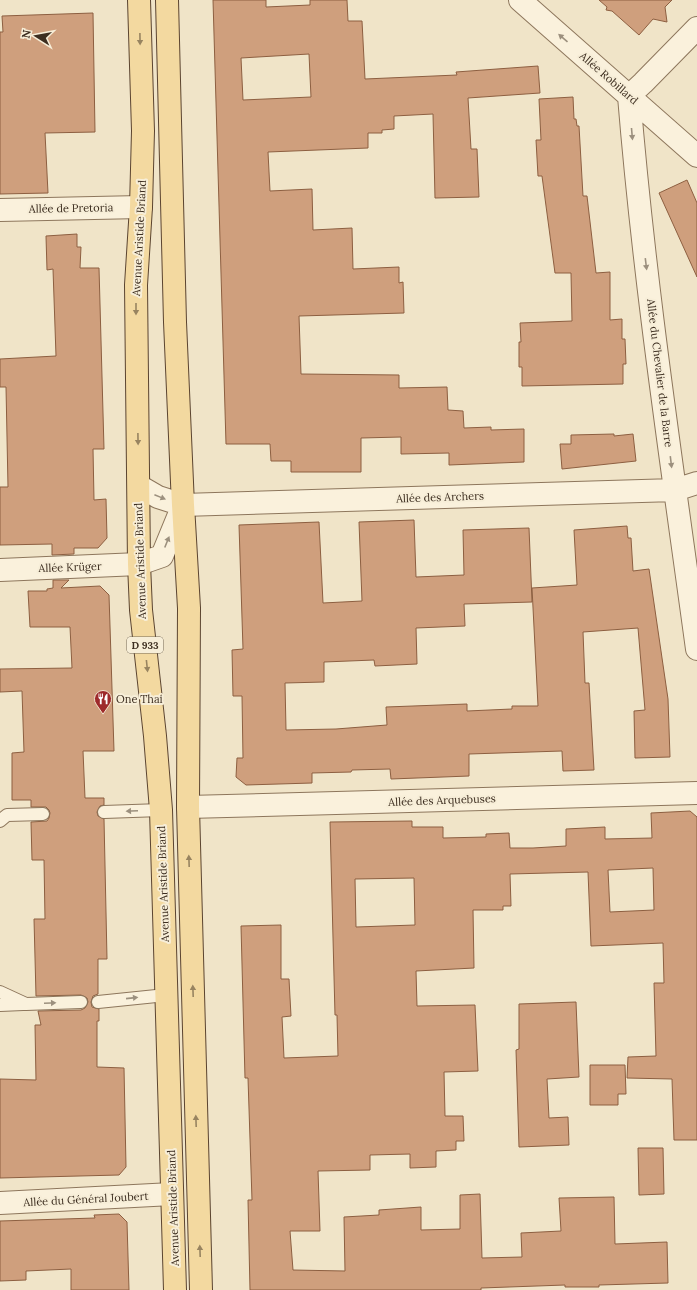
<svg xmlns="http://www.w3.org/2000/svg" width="697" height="1290" viewBox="0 0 697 1290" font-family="Lora,serif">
<rect width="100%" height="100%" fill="#f0e4c8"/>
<!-- building -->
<path fill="#cf9f7d" stroke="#8d5f41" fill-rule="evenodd" d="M213,0h53v7l44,-2v-5h37l1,21h14l3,58 92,-4 -1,-3 82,-6 2,27 -72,5 3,51h6l2,48 -44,1 -2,-84 -39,2v13l-12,1v3h-14v15l-100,4 2,39 42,-2 1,41 39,-2 1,41 46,-2v16l4,-1 1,31 -105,3 2,58 98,1v13l48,-1 1,23 15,1 1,17 27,-1v3l33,-1v33l-75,3v-12l-48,1v-17l-40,1v34h-70v-11h-20l-1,-17h-44zM309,54l2,43 -68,3 -2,-42z
M599,0h73l-7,7 2,15 -14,-3 -14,16 -27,-24 -6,-1 1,-3z
M93,13l2,119 -50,1 3,60 -48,1v-162h3l-1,-16z
M573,97l1,22h2l1,7h2l4,70h4l9,77 14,-1v48l12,-1v20h3l1,25h-3v20l-101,2v-19h-3v-25h2l-1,-19 52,-2 -1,-48h-16l-13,-97h-4l-2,-36h5l-2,-41z
M687,180l10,23v74l-38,-84z
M77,234v13h4l-1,21h19l5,181h-11l1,51 12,-1 1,39 -9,10h-24v6l-22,1v-11l-52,1v-58h8l-2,-100h-6v-28l56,-3 -3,-87 -6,1 -1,-34z
M614,434v2l19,-2 3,27 -74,8 -2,-25h11v-9z
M414,520l2,57 48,-2 -1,-45 66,-2 3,74 -68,2 1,22 -49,2 1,36 -42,2 -1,-6 -50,2v20l-39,1 1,47 50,-1 51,-4 -1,-18 81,-3v7l45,-2v-3h26l-6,-118 45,-3 -3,-55 53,-4 1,12h3l2,33 16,-2 19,130 2,58 -35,1 -1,-47 11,-1 -7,-82 -55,4 2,51h4l5,87 -31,1 -1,-20 -93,3v22l-78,3 -1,-10 -38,1 -1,2 -39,1v10l-66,2 -10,-8 1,-19h6l-1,-62h-9l-1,-46 11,-1 -4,-124 80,-3 4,81 39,-2 -3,-79z
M53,580h16l-8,8 39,-2 9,9 5,156h-31l2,47h19v7l-4,1 -3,6 1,4 6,3 3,140h-9v35l-5,2 -2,6 1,5 7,2v12h-2v46l27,1 2,99 -7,8 -119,3v-99l36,1 -1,-55h6l-3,-14 43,-1 4,-2 3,-6 -1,-4 -6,-3 -45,1 -2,-77h11l-1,-59h-12l-1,-38 16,-1 2,-3 1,-5 -1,-3 -3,-3h-15v-7h-19v-47l12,-1 -2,-61 -22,1v-23l72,-1 -2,-41h-40l-2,-36h19v-2l6,-1z
M690,811l7,6v323h-23l-2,-61 -45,-1 1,-21 28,-1 -2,-73h10l-1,-40 -72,3 -3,-74 -78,2 1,32h-8v4h-30l1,58 -58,3 1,35 58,-1 3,66 -34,1 1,44h18l1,25h-8v9l-20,1v16l-26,1v-14l-40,1v15l-52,1 2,60h-30l3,39 52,1 -1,-54 35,-2v-5l42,-3v23l39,-1v-34l20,-1 2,64 40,-1 -1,-24 40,-2 -2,-33 55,-1 1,47 52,-2 1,41 -69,2v2h-34v-2l-84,3v2h-231l-2,-90h4l-4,-122h-3l-4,-152 40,-1v54h8l2,37 -9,1 2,41 54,-2 -1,-41h-2l-5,-193 82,-1v6h31v11l43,-1v-3l23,-1 1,15h23l33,-2v-17l39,-2v12l47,-1 -1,-25zM653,868l1,42 -44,2 -2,-42zM414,878l1,47 -59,2 -1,-48z
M576,1002l3,75 -32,2 2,39 19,-1 1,28 -50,2 -3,-97 3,-1v-45z
M590,1065h35l1,29h-8v11h-28z
M638,1148h25l1,46 -25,1z
M119,1214l8,8 2,68h-58v-21l-45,2v9l-26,1v-60l95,-3 -1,-3z"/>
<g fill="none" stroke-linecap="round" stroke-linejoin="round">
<defs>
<path id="lane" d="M104,812l57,-2
M0,821l7,-6 36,-1
M0,992l26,12 55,-2
M98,1002l68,-7
M0,1005l23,-1"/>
<path id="street" d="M520,0l177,156
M697,28l-54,55 -14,13c15,185 43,369 68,553
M0,210l141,-3
M139,486l19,11 25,8 492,-15 22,-7
M0,570l139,-6 23,-8 21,-51
M188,807l509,-14
M0,1203l172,-9"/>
<path id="primary" d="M139,0l4,131 -2,76 -5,78 3,279 2,46 14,126 6,74 14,480
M167,0l8,322 8,183 6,103 -1,199 13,483"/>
</defs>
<!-- lane casing -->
<use href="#lane" stroke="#8d765c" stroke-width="14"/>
<!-- street casing -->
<use href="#street" stroke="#8d765c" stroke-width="24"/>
<!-- primary casing -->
<use href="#primary" stroke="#5b4430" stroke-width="24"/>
<!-- lane -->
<use href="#lane" stroke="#faf1dc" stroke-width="12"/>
<!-- street -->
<use href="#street" stroke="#faf1dc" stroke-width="22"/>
<!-- primary -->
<use href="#primary" stroke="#f3d9a0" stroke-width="22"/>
</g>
<!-- one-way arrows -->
<defs><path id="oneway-solid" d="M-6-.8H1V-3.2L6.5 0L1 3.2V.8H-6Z"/></defs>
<g fill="#9c907e">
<use href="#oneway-solid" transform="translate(563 38) rotate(-139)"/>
<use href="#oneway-solid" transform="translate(632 134) rotate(85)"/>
<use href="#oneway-solid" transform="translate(646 264) rotate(83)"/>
<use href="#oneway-solid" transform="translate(671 462) rotate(83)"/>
<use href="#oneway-solid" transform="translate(160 497) rotate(22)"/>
<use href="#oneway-solid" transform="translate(167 542) rotate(-68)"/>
<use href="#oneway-solid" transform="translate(132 811) rotate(177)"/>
<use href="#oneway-solid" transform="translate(132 998) rotate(-6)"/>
<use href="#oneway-solid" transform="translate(50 1003) rotate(-2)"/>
</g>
<g fill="#988460">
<use href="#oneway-solid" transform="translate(140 39) rotate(89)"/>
<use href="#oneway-solid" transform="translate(136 309) rotate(90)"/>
<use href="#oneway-solid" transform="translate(138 439) rotate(89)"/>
<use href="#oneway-solid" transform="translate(147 666) rotate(84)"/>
<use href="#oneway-solid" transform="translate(189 861) rotate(-92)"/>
<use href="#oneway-solid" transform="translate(193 991) rotate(-92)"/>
<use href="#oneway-solid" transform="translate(196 1121) rotate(-92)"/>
<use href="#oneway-solid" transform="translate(200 1251) rotate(-92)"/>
</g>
<!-- icons -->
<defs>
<symbol id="restaurant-pin" viewBox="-11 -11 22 30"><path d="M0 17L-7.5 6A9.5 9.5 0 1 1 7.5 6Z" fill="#9e2a2b" stroke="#f7eed8"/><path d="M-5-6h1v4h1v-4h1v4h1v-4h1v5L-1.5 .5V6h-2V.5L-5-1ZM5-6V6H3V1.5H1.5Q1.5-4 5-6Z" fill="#fff"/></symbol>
</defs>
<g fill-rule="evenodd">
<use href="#restaurant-pin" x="93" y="689" width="20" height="27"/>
</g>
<g text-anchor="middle" stroke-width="4" stroke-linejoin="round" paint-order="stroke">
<!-- shield labels -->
<rect fill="#f7eed8" stroke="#756857" stroke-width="1" x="127" y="637" width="36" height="16" rx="3"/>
<g font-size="10" font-weight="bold" fill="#3d2e20">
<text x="145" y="649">D 933</text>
</g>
<!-- street labels -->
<g font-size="11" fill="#3d2e20" stroke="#f7eed8">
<text transform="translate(609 78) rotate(41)" y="4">Allée Robillard</text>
<text transform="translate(71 208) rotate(-1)" y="4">Allée de Pretoria</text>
<text transform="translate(139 238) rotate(-87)" y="4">Avenue Aristide Briand</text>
<text transform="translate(660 373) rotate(83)" y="4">Allée du Chevalier de la Barre</text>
<text transform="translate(440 497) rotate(-2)" y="4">Allée des Archers</text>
<text transform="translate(140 561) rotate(-92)" y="4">Avenue Aristide Briand</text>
<text transform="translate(70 567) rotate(-2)" y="4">Allée Krüger</text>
<text transform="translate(442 800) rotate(-2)" y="4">Allée des Arquebuses</text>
<text transform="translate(163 884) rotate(-92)" y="4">Avenue Aristide Briand</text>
<text transform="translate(86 1199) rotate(-3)" y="4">Allée du Général Joubert</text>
<text transform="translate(173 1208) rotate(-92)" y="4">Avenue Aristide Briand</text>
</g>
<!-- poi labels -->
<g font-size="11" fill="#3d2e20" stroke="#f7eed8" text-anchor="start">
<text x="116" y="703">One Thai</text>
</g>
</g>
<!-- north arrow -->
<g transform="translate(36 36) rotate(281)" stroke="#f7eed8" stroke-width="3" paint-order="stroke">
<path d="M0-3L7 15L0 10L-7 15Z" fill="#3d2e20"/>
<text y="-6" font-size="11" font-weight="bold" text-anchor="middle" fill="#3d2e20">N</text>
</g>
</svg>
